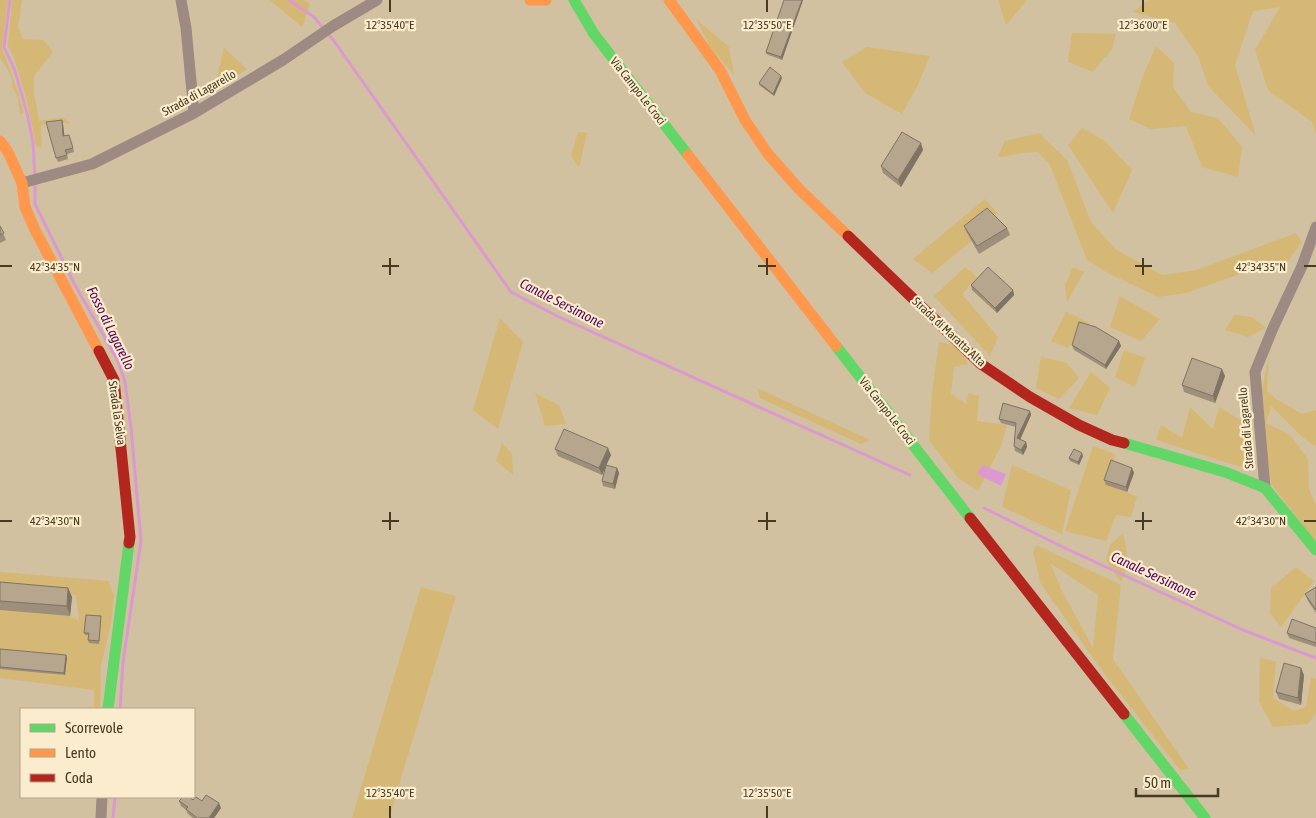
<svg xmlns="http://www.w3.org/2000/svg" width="1316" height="818" viewBox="0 0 1316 818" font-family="'Asap Condensed',sans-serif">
<rect width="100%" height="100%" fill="#d1c1a0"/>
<!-- green -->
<path fill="#d5b876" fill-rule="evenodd" d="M0,0h8l-6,48 16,44 6,21 -4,1 -2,-16 -6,-12v-6l-5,-12 -7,-10z
M12,0h10l-4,27 5,12 21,1 9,12 -19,24v17l5,28 25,-4 7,7 -18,-2 -12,3 1,23 -6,-2 -9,-45 -13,-43 -6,-12z
M270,0h34l6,4 -8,23z
M998,0h29l-21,25z
M1149,0h167v134l-4,-12 -44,-32 -13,-40 25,-43 -27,4 -18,54 21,71 -48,-50 -10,-30 -23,-33 -43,-11z
M696,19l33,28 5,28 -24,-29z
M1072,33l44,1 -4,15 -19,23 -25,-10z
M1156,46l18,17 -1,24 18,25 27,6 24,29 -4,30 -36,-10 -16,-41 -35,3 -22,-10 14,-43z
M867,47l63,9 -13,31 -15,27 -37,-21 -23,-31z
M224,48l23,21 -33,21z
M1082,128l23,13 27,29 -19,43 -45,-68z
M578,132l9,1 -8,35 -8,-13z
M1039,133l28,27 24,62 24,27 47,26 35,-5 99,-37 6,9 -13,18 -46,13 -57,20 -28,4 -50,-24 -21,-13 -37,-95 -12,-13 -16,1 -20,4 -4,-1 7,-15z
M985,199l13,15 -9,1 -22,18 5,8 -40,32 -19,-14z
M965,267l12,10 -15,17 36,43 -8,19 -56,-60z
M1073,267l11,5 -17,30 -2,-17z
M1120,296l40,23 -19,22 -31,-14z
M1066,312l24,11 -22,25 -17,-7z
M1234,315l18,2 14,11 -18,9 -23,-7z
M500,318l23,24 -25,87 -25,-19z
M939,342l19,4 10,18 -14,3 -3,27 15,10 3,-11 10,3 -2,25 30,4 -6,21 -23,45 -20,-13 -29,-38 3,-48z
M1124,350l21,8 -10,29 -20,-10z
M1269,356l-2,35 9,8 26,15 14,-4v37l-14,-10 -31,-31 -5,17 24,12 18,24 1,30 7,16v37l-45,-58 -2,-18 -1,-2 -6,-75z
M1041,357l26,6 12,15 -20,21 -23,-11z
M1091,372l19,16 -13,27 -28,-7z
M757,388l113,52 -9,4 -101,-46z
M535,393l24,12 7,19 -21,2z
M1190,407l23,22 6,-22 33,20 -2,43 -94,-30 5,-15 21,13z
M502,443l10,11 1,21 -17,-14z
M1093,446l22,8 -2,11 14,27 10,5 -6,20 -15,-2 -10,26 -41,-10z
M1012,465l59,25 -9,44 -60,-27z
M1123,533c4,18 7,32 -2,49l-15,-21 4,-16z
M1036,545l85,40 -8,74 76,110 -9,1 -80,-102 -59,-84 -8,-32zM1050,563l48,32 -5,53 -32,-59z
M1296,567l18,14 -33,46 -11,-14 1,-25z
M0,572l108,9 6,14 -3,28 -10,43 -1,43h-6v-19l-94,-12v-68l70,6 9,5 -3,-26 -76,-8z
M421,587l35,9 -67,222h-37z
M1260,657l16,5 -3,36 21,13 12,-4 5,-30 5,2v34l-8,11 -35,3 -14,-26z"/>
<!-- water -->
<path fill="#dc99d0" d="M982,465l24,9 -5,12 -24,-12z"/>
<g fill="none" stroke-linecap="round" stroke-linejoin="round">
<!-- stream -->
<path stroke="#dc99d0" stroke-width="3" d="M10,0l-6,47 11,24 13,46 5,26 2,34
M289,0l25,17 20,24 177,251 46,24 353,159
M35,183v21l40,81 43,76 7,21 6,46 10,113 -18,121 -3,47
M984,508l85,42 174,80 73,28
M113,818l2,-21"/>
<!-- street -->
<path stroke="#9c8a83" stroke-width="11" d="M181,0l5,28 8,85
M22,183l70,-19 102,-51 89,-53 50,-34 44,-26
M1265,488l-10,-116 18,-44 29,-62 14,-39
M101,818l1,-21"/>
<!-- fast -->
<path stroke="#63d668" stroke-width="11" d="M574,0l20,34 94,121
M836,346l134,172
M1124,443l101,29 40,16 51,62
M108,709l21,-166
M1124,714l81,104"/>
<!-- slow -->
<path stroke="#ff974d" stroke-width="11" d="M530,0h16
M669,0l51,70 25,50 23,34 31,35 49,47
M0,141l8,11 14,31 3,24 10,23 64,121
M688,155l148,191"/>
<!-- jam -->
<path stroke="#b3261e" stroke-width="11" d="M848,236l133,128 49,33 49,28 33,15 12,3
M99,351l15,29 16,157 -1,6
M970,518l154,196"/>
</g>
<!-- wall -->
<path fill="#9d8f7a" d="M784,0h19l-21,60 -16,-6v-2z
M782,78l-8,18 -15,-11v-2z
M62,120l1,4 1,12 5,-1 5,17 -7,2 1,5 -10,3 -2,-4z
M923,150l-22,37 -18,-14 -2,-7z
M0,226l6,14 -6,3z
M964,226l43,2 3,7 -31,19 -12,-21z
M971,285l42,5 1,5 -17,18 -25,-23z
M1119,341l2,5 -15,23 -32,-19 -2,-5z
M1225,376l-10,27 -31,-11 -2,-7z
M1030,411l1,4 -11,25 6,2 1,5 -4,8 -8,-4 -1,-5 2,-19 -15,-4 -2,-4z
M555,449l56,6 -5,10 11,3 2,5 -4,16 -12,-3 -1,-5 3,-14 -3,8 -44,-19z
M1083,456l-4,9 -9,-4 -1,-3z
M1132,468l2,5 -7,19 -21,-7 -2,-5z
M0,582l68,6 4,9 -2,19 -70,-6z
M1316,587v26l-8,-12 -3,-7z
M101,616v2l-2,26 -10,-1 -1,-3 1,-5h-4l-1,-2z
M1316,628v19l-27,-9 -2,-5z
M0,649l67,8 -2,18 -65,-6z
M1304,675l-3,30 -22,-6 -3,-7z
M193,800l9,1 19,7 -7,10h-21l-5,-4 -2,-4 -5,-4 -2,-5z"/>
<!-- shaded-wall -->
<path fill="#7f7463" d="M802,0h1l-21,60 -1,-3z
M781,76l1,2 -8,18 -1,-2z
M62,120l1,4 2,16 -2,-4z
M921,143l2,7 -22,37 -3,-7z
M1013,290l1,5 -17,18 -2,-5z
M1119,341l2,5 -15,23 -1,-4z
M1222,369l3,7 -10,27 -2,-7z
M1030,411l1,4 -12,27 -2,-4z
M1026,442l1,5 -4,8 -2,-5z
M608,448l3,7 -9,20 -3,-7z
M1082,453l1,3 -4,9 -1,-3z
M617,468l2,5 -4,16 -2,-5z
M1132,468l2,5 -7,19 -1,-5z
M68,588l4,9 -2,19 -3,-10z
M66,655l1,2 -2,18 -1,-2z
M1301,668l3,7 -3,30 -3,-7z
M219,803l2,5 -7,10h-5z"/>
<!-- building -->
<path fill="#b6a68e" stroke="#7f7463" d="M784,0h18l-21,57 -15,-5z
M770,67l11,9 -8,18 -14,-11z
M62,120l1,16 6,-1 4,13 -8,2 2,5 -11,3 -10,-36z
M902,132l19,11 -23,37 -17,-14z
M987,208l20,20 -30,18 -13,-20z
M0,226l4,7 -4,2z
M988,267l25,23 -18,18 -24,-23z
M1079,322l17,5 23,14 -14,24 -33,-20z
M1192,358l30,11 -9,27 -31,-11z
M1003,403l27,8 -13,27 9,4 -5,8 -7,-4 2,-23 -17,-4z
M564,429l44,19 -9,20 -44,-19z
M1074,449l8,4 -4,9 -9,-4z
M1111,460l21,8 -6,19 -22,-7z
M606,465l11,3 -4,16 -11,-3z
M0,582l68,6 -1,18 -67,-5z
M1316,587v23l-11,-16z
M86,615l15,1 -2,25 -11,-1 1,-7h-5z
M1292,619l24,9v15l-29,-10z
M0,649l66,6 -2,18 -64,-6z
M1284,663l17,5 -3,30 -22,-6z
M206,795l13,8 -10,15h-12l-11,-9 2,-2 -9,-6 4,-4h6l4,3 3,-3 6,4z"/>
<!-- ticks -->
<path fill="none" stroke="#463a20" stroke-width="2" d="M390,0v12M767,0v12M1143,0v12M390,258v17M767,258v17M1143,258v17M0,266h12M382,266h17M758,266h18M1135,266h17M1304,266h12M390,512v18M767,512v18M1143,512v18M0,521h12M382,521h17M758,521h18M1135,521h17M1304,521h12M390,806v12M767,806v12"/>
<g text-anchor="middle" stroke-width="4.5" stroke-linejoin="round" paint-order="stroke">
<!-- street labels -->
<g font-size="12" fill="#463a20" stroke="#faeccd">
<text transform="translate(638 91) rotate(52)" y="4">Via Campo Le Croci</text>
<text transform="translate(199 93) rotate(-29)" y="4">Strada di Lagarello</text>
<text transform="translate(949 332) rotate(43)" y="4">Strada di Maratta Alta</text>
<text transform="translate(887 411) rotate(52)" y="4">Via Campo Le Croci</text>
<text transform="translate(117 413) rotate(82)" y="4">Strada la Selva</text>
<text transform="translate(1246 428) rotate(-95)" y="4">Strada di Lagarello</text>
</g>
<!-- water labels -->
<g font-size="14" font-style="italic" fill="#55005a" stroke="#faeccd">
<text transform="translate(562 303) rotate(27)" y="5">Canale Sersimone</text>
<text transform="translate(111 328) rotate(64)" y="5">Fosso di Lagarello</text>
<text transform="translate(1154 575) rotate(25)" y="5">Canale Sersimone</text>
</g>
</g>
<g font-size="12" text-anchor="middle" fill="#463a20" stroke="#faeccd" stroke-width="4.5" stroke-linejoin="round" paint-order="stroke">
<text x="390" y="29">12°35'40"E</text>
<text x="767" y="29">12°35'50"E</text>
<text x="1143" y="29">12°36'00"E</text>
<text x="55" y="271">42°34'35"N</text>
<text x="1261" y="271">42°34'35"N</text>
<text x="55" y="525">42°34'30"N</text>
<text x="1261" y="525">42°34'30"N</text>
<text x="390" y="797">12°35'40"E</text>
<text x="767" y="797">12°35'50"E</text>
</g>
<!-- legend -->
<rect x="20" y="708" width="175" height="90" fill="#faeccd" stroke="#b2a588"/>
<rect x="30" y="724" width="25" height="8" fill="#63d668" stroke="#b2a588"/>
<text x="65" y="733" font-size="15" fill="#463a20">Scorrevole</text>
<rect x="30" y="749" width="25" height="8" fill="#ff974d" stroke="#b2a588"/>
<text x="65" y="758" font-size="15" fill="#463a20">Lento</text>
<rect x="30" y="774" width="25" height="8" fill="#b3261e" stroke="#b2a588"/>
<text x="65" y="783" font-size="15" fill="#463a20">Coda</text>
<!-- scale -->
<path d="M1136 788v8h82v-8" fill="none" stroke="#463a20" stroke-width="2.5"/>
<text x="1144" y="788" font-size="15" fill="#463a20" stroke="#faeccd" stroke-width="4" paint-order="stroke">50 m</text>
</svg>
